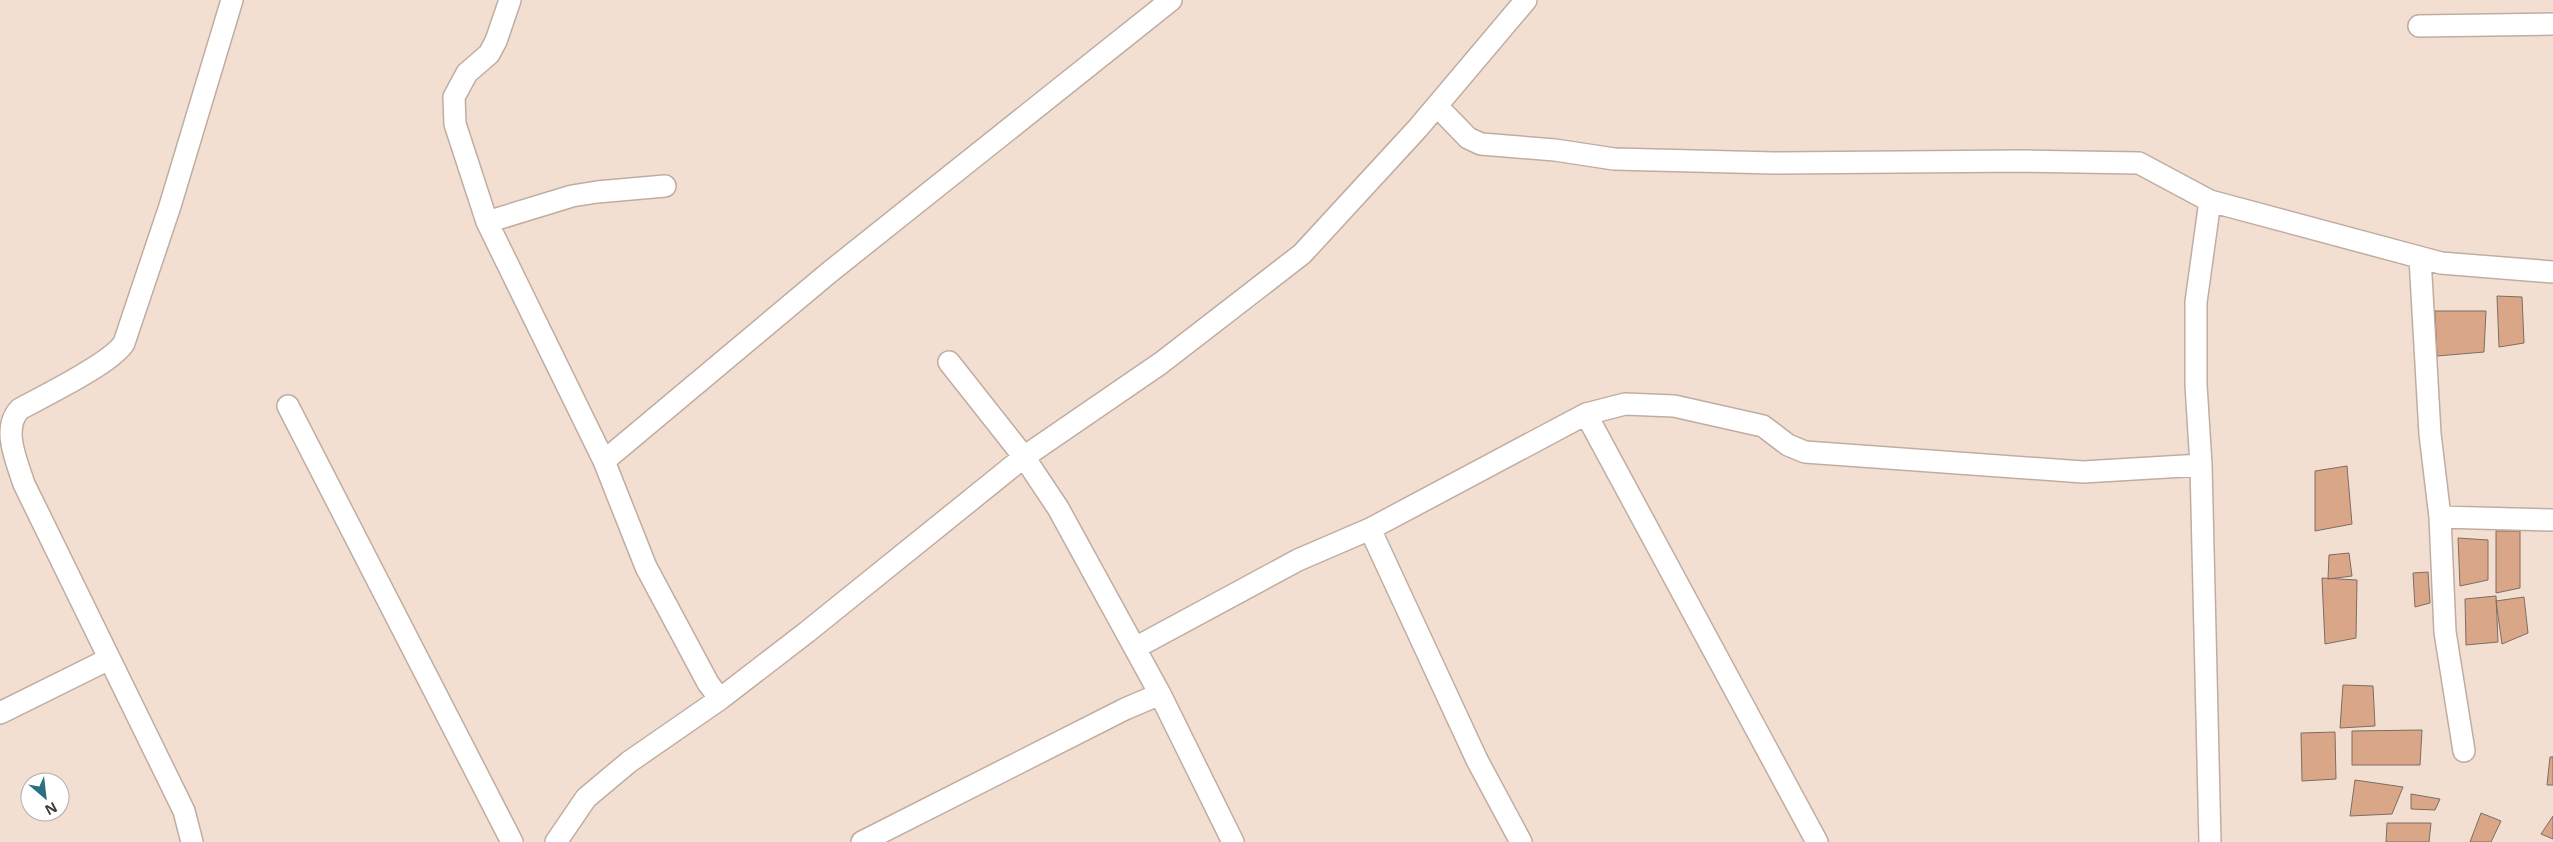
<svg xmlns="http://www.w3.org/2000/svg" width="2553" height="842" viewBox="0 0 2553 842" font-family="'Open Sans',sans-serif">
<rect width="100%" height="100%" fill="#f3ded2"/>
<!-- building -->
<path fill="#d9a787" stroke="#7e6d62" d="M2497,296l25,1 2,46 -25,4z
M2435,311h51l-2,41 -47,4z
M2347,466l5,58 -37,7v-60z
M2496,531h24v57l-24,5z
M2458,538l30,2v40l-28,6z
M2349,553l3,23 -24,3 1,-24z
M2428,572l2,31 -15,4 -2,-34z
M2322,578l35,2 -1,58 -31,6z
M2496,596l2,46 -32,3 -1,-46z
M2524,597l4,36 -26,11 -6,-43z
M2343,685l30,1 2,40 -35,2z
M2422,730l-2,35h-68v-34z
M2335,732l1,47 -34,2 -1,-48z
M2550,757h3v28h-6z
M2355,780l48,7 -11,27 -42,2z
M2411,794l29,5 -5,11 -24,-1z
M2481,813l20,8 -10,21h-21z
M2553,816v23l-12,-5z
M2387,823h44l-2,19h-43z"/>
<g fill="none" stroke-linecap="round" stroke-linejoin="round">
<defs>
<path id="street" d="M510,0l-14,41 -7,13 -22,19 -13,24 1,27 32,98 117,239 42,106 62,116 12,16
M2419,26l134,-2
M1437,106l31,32 13,6 74,6 59,9 160,4 249,-2 116,2 71,38 -14,101v83l5,80 9,377
M2210,201l231,62 112,9
M487,222l85,-26 25,-4 68,-6
M2420,258l10,176 10,83 5,115 19,119
M949,362l75,95 34,51 102,186 73,148
M288,406l224,436
M1586,414l39,-10 49,2 89,20 25,19 17,7 278,20 118,-7
M604,461l227,-190 340,-271
M2440,517l113,3
M1370,529l107,231 44,82
M1135,648l163,-88 72,-31 216,-115 231,428
M0,713l109,-54
M192,842l-8,-31 -160,-327c-7,-22 -23,-56 -4,-75 24,-13 92,-46 104,-66l46,-137 62,-206
M556,842l30,-44 43,-36 91,-63 87,-67 217,-175 137,-94 141,-109 116,-126 108,-128
M862,842l263,-133 35,-15"/>
</defs>
<!-- street casing -->
<use href="#street" stroke="#c0ada1" stroke-width="24"/>
<!-- street -->
<use href="#street" stroke="#fff" stroke-width="21"/>
</g>
<!-- north arrow -->
<g transform="translate(45 797) rotate(152)"><circle r="24" fill="#ffffff" stroke="#b3b0ae"/>
<path d="M0-4L9 19L0 12L-9 19Z" fill="#2d6e81"/>
<text y="-8" font-size="14" font-weight="bold" text-anchor="middle" fill="#423a35">N</text>
</g>
</svg>
